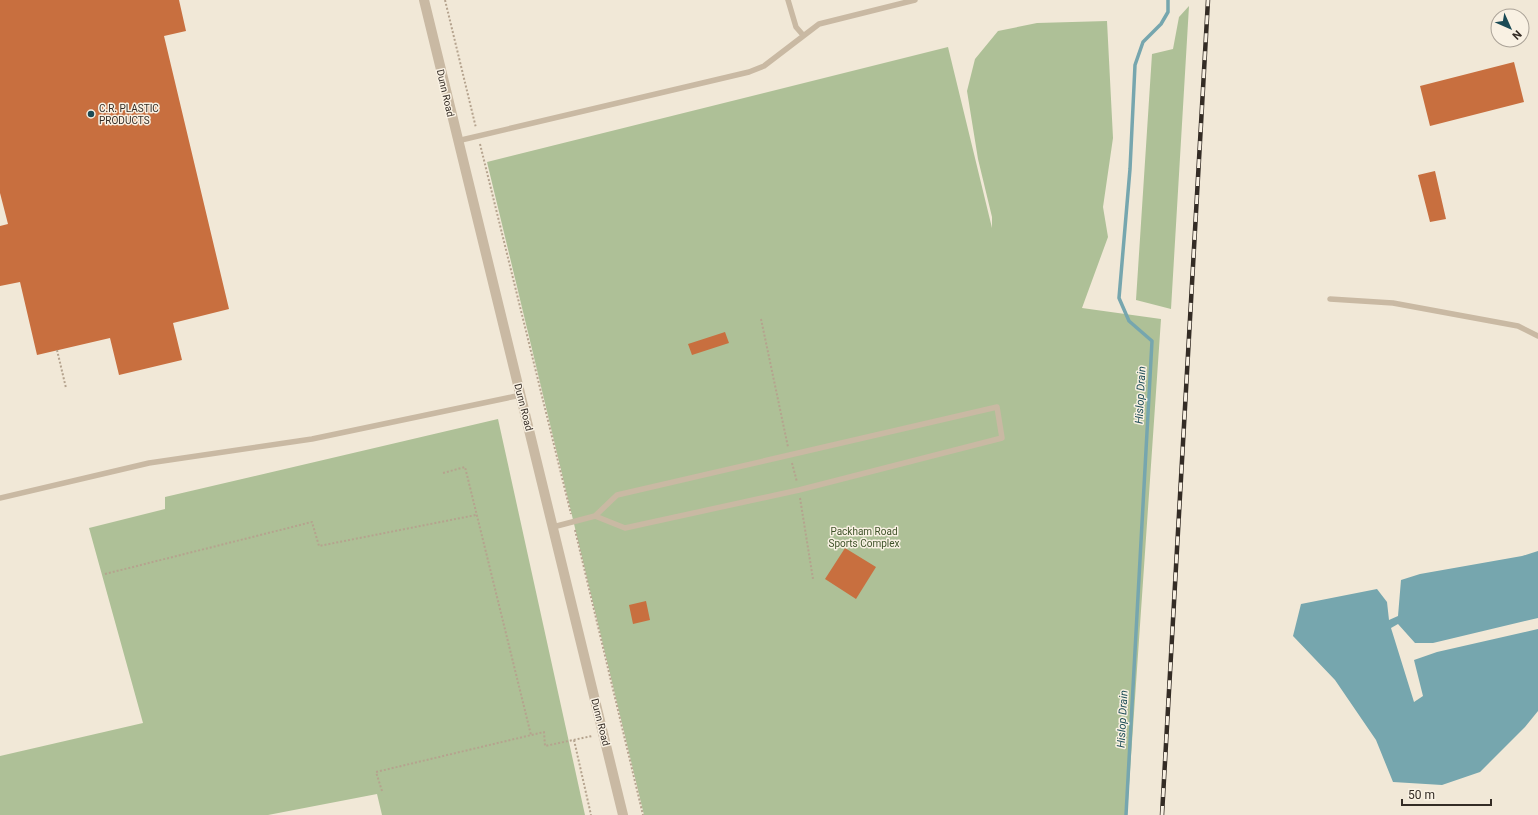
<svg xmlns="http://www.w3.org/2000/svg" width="1538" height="815" viewBox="0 0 1538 815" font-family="Roboto,sans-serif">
<rect width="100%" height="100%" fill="#f1e8d7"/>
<!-- green -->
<path fill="#aec097" d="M1189,6l-18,303 -35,-9 16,-246 21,-5 6,-32z
M1107,21l6,117 -10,69 5,30 -26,71 79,11 -34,496h-483l-157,-653 461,-115 44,181v-11l-14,-58 -11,-68 8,-32 23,-28 39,-8z
M498,419l87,396h-203l-5,-21 -109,21h-268v-59l143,-33 -54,-195 76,-19v-12z"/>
<!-- water -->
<path fill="#76a6ae" d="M1538,551v67l-105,25h-18l-17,-19 -7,4 23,74 9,-6 -9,-36 23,-8 101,-23v82l-13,16 -45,45 -38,13 -49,-3 -17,-42 -41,-60 -42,-44 8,-32 76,-15 10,13 2,18 9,-4 3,-36 19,-6 102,-18z"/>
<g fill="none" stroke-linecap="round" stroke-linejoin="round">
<!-- stream -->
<path stroke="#76a6ae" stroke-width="3.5" d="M1126,815l26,-474 -23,-20 -10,-23 11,-129 5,-104 8,-23 18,-18 7,-12v-12"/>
</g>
<!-- building -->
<path fill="#c86f3f" d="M0,0h179l7,31 -22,5 65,273 -56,14 9,37 -63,15 -9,-37 -73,17 -17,-73 -20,4v-60l8,-2 -8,-31z
M1514,62l10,40 -94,24 -10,-40z
M1435,171l11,48 -16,3 -12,-47z
M725,332l4,11 -37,12 -4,-11z
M845,548l31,19 -20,32 -31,-20z
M646,601l4,19 -17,4 -4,-19z"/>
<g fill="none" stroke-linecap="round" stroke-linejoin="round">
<!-- path -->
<path stroke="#b5a38e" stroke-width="2" stroke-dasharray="2 2" stroke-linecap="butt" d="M445,0l31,128
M480,144l91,370
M761,319l27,128
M57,350l9,38
M792,463l5,19
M443,473l22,-6 66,268
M800,498l13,81
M575,530l68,285
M105,574l207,-52 7,24 157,-31
M574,740l17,75
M382,791l-6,-19 168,-40 1,14 47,-10"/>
<!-- lane -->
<path stroke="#c9b9a3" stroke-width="5.5" d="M788,0l8,27 7,8
M457,141l292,-69 15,-6 55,-42 96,-24
M1330,299l63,4 125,23 20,10
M0,498l149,-35 163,-24 209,-44
M553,527l42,-11 22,-21 380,-88 5,31 -203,52 -174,38 -30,-12"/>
<!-- street -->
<path stroke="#c9b9a3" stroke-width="10" d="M424,0l199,815"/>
<defs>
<path id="rail" d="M1162,815l46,-815"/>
</defs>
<!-- rail casing -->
<use href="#rail" stroke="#342c25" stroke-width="4.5"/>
<!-- rail -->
<use href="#rail" stroke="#f9f1e3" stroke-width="3" stroke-dasharray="9" stroke-linecap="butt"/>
</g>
<!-- markers -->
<circle fill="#1b4b56" stroke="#f9f1e3" stroke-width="1.5" cx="91" cy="114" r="4"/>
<g text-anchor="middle" stroke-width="3" stroke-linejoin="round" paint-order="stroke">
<!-- street labels -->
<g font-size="10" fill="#342c25" stroke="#f9f1e3">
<text transform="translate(446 93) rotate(77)" y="4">Dunn Road</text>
<text transform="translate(524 407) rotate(76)" y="4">Dunn Road</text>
<text transform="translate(601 722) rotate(76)" y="4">Dunn Road</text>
</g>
<!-- poi labels -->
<g font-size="10" fill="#342c25" stroke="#f9f1e3" text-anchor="start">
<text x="99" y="112">C.R. PLASTIC<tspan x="99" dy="12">PRODUCTS</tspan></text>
</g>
<!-- park labels -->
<g font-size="10" fill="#3f5229" stroke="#f9f1e3">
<text x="864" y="535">Packham Road<tspan x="864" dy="12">Sports Complex</tspan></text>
</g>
<!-- water labels -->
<g font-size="11" font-style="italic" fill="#1b4b56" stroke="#f9f1e3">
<text transform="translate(1140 395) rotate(-87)" y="4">Hislop Drain</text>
<text transform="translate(1122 719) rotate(-87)" y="4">Hislop Drain</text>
</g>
</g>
<!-- north arrow -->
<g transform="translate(1510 28) rotate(135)"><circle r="19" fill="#f9f1e3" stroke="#aaa297"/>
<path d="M0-3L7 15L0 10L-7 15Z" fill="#1b4b56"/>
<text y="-6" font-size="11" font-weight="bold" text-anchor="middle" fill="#342c25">N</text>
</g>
<!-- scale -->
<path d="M1402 799v6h89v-6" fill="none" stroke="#342c25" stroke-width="2"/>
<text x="1408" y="799" font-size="12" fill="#342c25" stroke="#f9f1e3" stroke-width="3" paint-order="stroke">50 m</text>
</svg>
